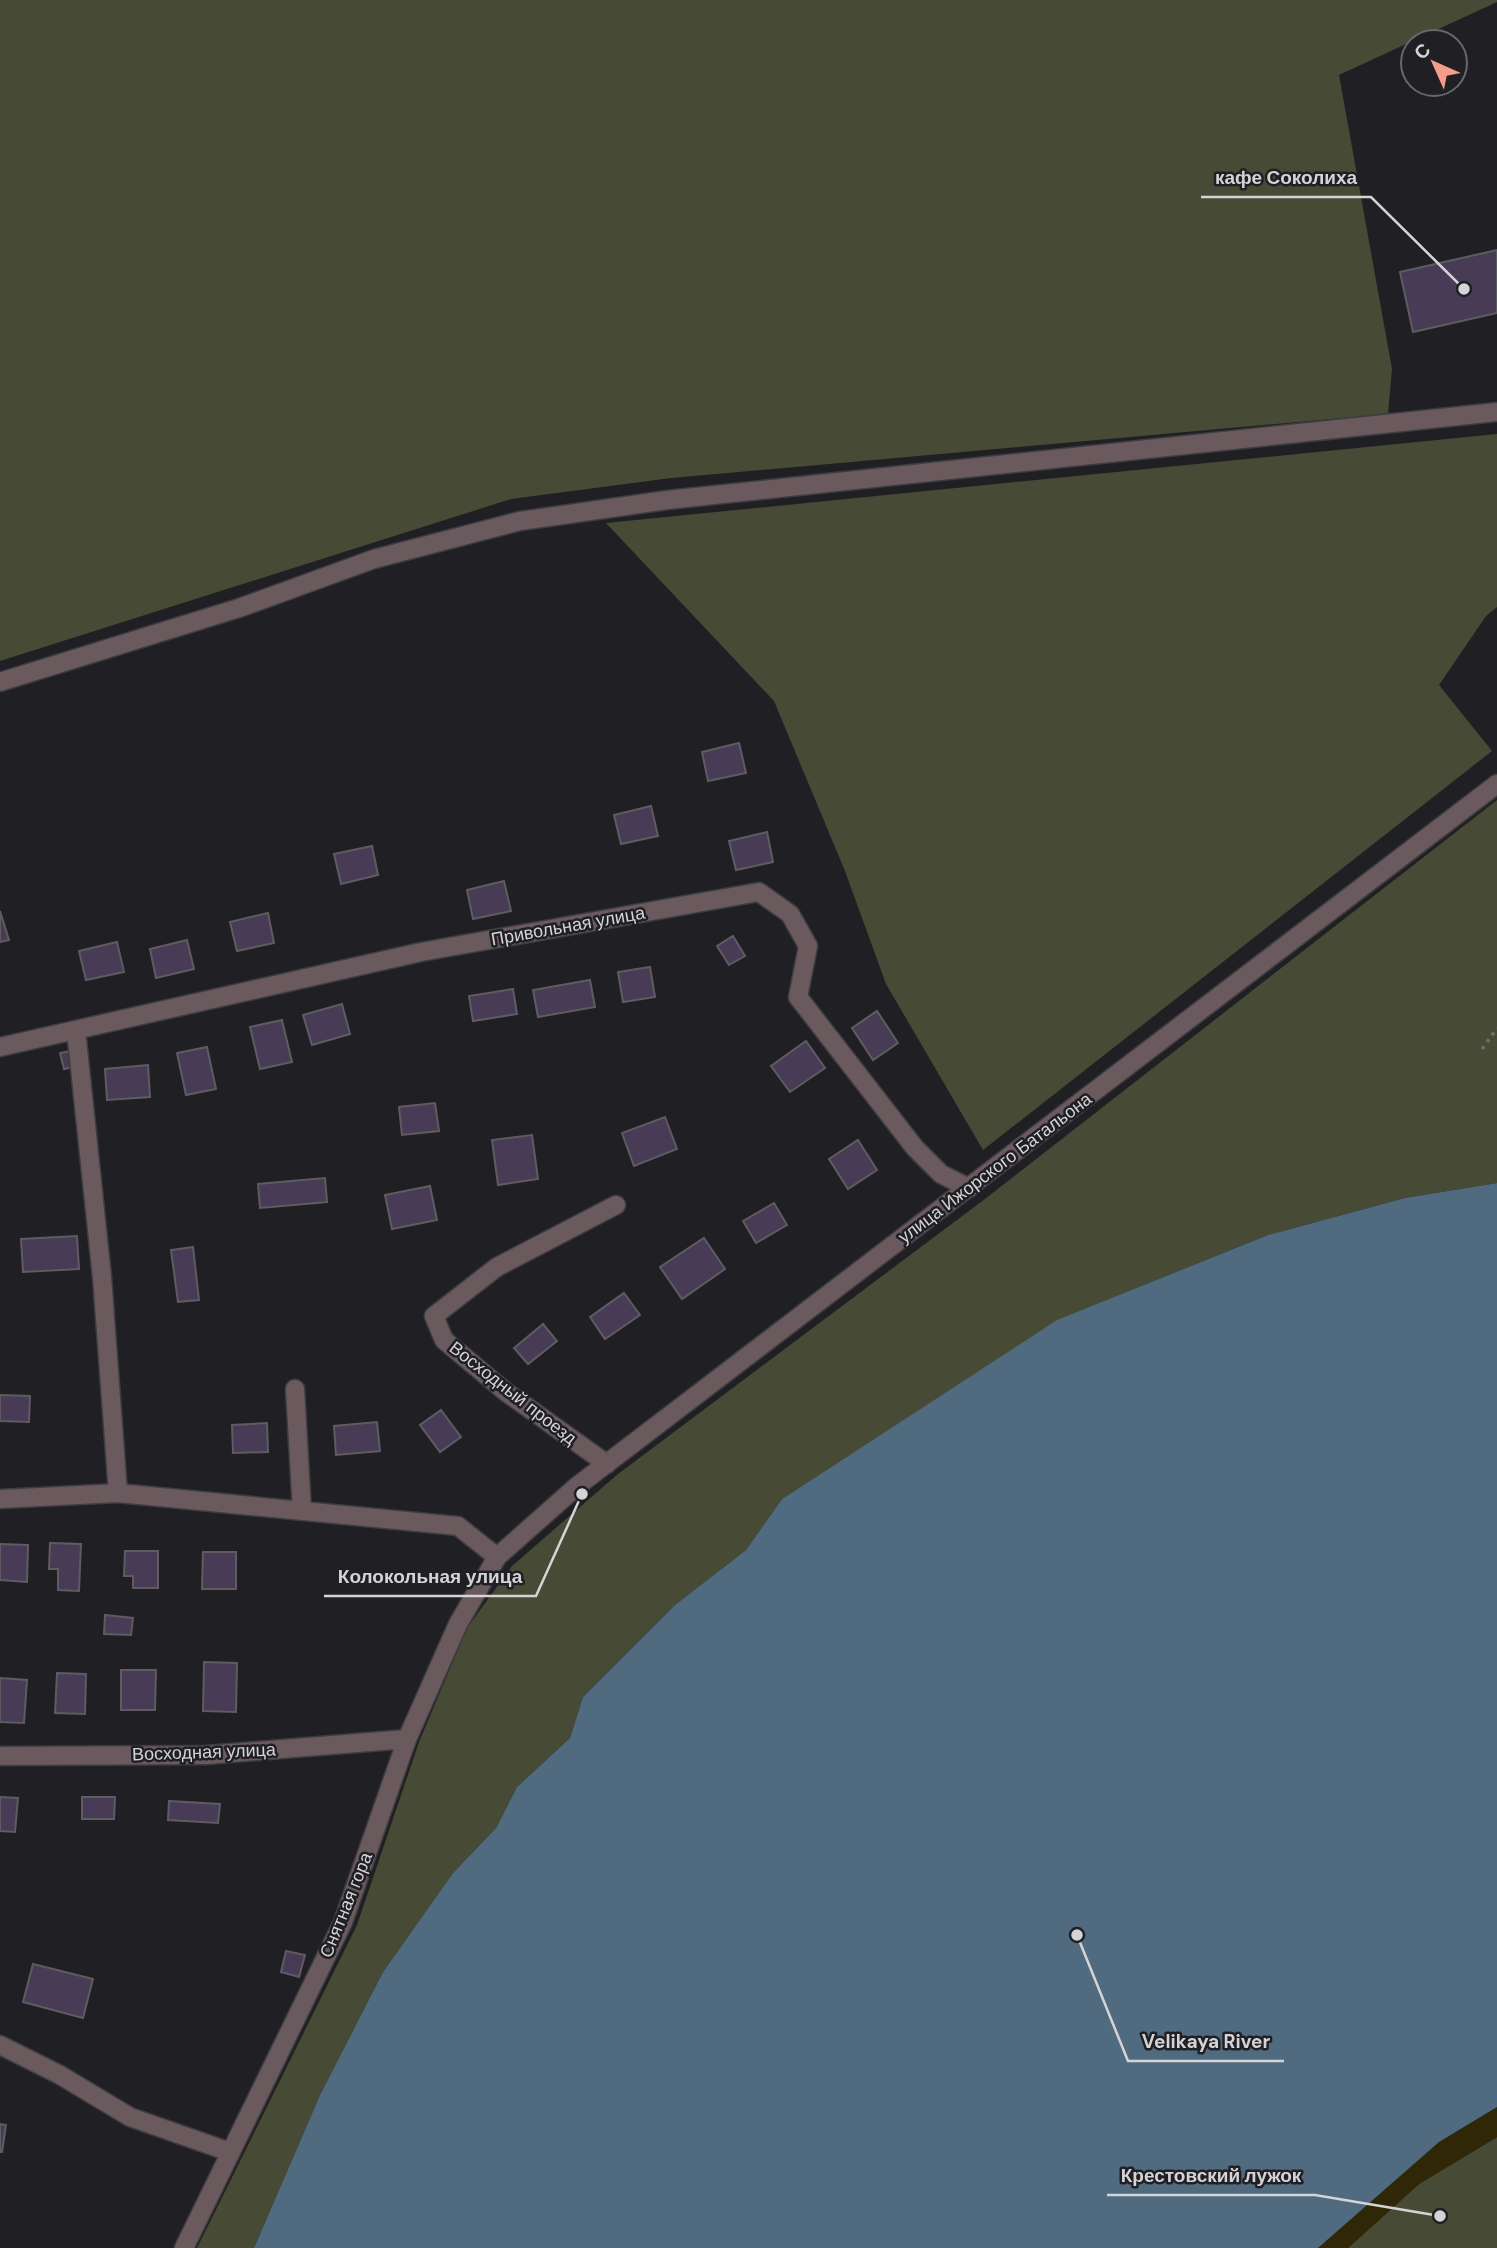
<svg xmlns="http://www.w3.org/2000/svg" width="1497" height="2248" viewBox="0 0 1497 2248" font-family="'DM Sans',sans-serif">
<rect width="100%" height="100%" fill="#202024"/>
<!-- green -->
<path fill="#474b35" d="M0,0h1497v2l-158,73 53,294 -4,45 -717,64 -160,21 -511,162z
M1497,434v173l-11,9 -47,69 53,66 -509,399 -97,-166 -41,-113 -71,-170 -168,-178z
M1497,800v383l-92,15 -137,37 -210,85 -276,179 -36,51 -71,55 -92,92 -13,41 -53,49 -21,41 -43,45 -70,99 -63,123 -66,153h-57l160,-323 62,-183 48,-114 45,-62 106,-92 363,-272z
M1497,2137v111h-149l71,-64z"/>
<!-- sand -->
<path fill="#302706" d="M1497,2107v30l-78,47 -71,64h-30l121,-106z"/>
<!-- water -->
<path fill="#506b80" d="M1497,1183v924l-58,35 -121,106h-1064l66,-153 63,-123 70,-99 43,-45 21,-41 53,-49 13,-41 92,-92 71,-55 36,-51 275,-179 211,-85 137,-37z"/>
<!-- building -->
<path fill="#483b55" stroke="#5e5c60" stroke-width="2" d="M1497,250v63l-84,19 -13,-60z
M739,743l7,30 -38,8 -6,-29z
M651,806l7,30 -37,8 -7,-29z
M767,832l6,30 -37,8 -7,-29z
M372,846l6,29 -37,9 -7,-30z
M504,881l7,30 -38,8 -6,-29z
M0,911l9,29 -9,2z
M268,913l6,30 -37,8 -7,-29z
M733,936l12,20 -16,9 -12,-19z
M187,940l7,29 -38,9 -6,-29z
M117,942l7,30 -38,8 -7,-29z
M650,967l5,30 -32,5 -5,-30z
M590,980l5,27 -57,10 -5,-27z
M513,989l4,25 -44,7 -4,-25z
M342,1004l8,30 -38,11 -9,-30z
M877,1011l21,32 -25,17 -21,-32z
M282,1020l10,42 -32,7 -10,-42z
M806,1041l19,27 -35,24 -19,-26z
M207,1047l9,42 -30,6 -9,-42z
M71,1051l3,16 -10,2 -4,-16z
M148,1065l2,32 -43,3 -2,-31z
M435,1103l4,28 -37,4 -3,-28z
M665,1117l12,32 -43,17 -12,-33z
M532,1135l6,44 -40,6 -6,-45z
M858,1140l19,30 -29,19 -19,-30z
M325,1178l2,24 -67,6 -2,-24z
M430,1186l7,34 -45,9 -7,-34z
M774,1203l13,22 -31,18 -13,-22z
M77,1236l2,33 -56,3 -2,-33z
M704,1238l21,31 -43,30 -22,-32z
M193,1247l6,53 -21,2 -7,-52z
M624,1293l16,22 -35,24 -15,-22z
M543,1324l14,17 -29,23 -14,-16z
M0,1395l30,1 -1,26 -29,-1z
M441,1410l20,27 -21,15 -20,-27z
M377,1422l3,29 -44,4 -2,-29z
M267,1423l1,29 -35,1 -1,-28z
M50,1543l31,1 -2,47 -21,-1v-21h-9z
M0,1544l28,1 -1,37 -27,-2z
M125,1551h33v37h-25v-12h-9z
M203,1552h33v37h-34z
M105,1615l28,3 -2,17 -27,-1z
M204,1662l33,1 -1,49 -33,-1z
M121,1670h35l-1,40h-34z
M57,1673l29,1 -1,40 -30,-1z
M0,1678l27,2 -3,43 -24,-1z
M0,1797l18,1 -3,34 -15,-1z
M82,1797h33l-1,22h-32z
M169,1801l51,3 -2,19 -50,-3z
M286,1951l19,4 -6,22 -18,-5z
M33,1964l60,15 -10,39 -60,-16z
M0,2124l6,1 -4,27h-2z"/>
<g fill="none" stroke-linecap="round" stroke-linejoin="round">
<defs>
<path id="minor" d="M0,682l239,-74 135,-49 146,-38 147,-21 830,-88
M76,1030l26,247 16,216
M0,1047l421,-95 338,-60 31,22 18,32 -10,51 117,151 26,26 28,14
M295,1389l7,122
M607,1464l-101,-72 -62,-52 -10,-24 63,-49 119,-62
M0,1499l118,-6 340,33 39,31
M0,1756l206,-1 201,-16
M0,2045l60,30 70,42 100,35
M184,2248l159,-326 64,-183 51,-115 39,-67 79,-70 921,-703"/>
</defs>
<!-- minor casing -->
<use href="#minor" stroke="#3d3d41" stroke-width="21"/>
<!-- path -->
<path stroke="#6e6e71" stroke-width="3.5" stroke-dasharray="3.5 5" stroke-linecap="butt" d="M1482,1049l15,-21"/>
<!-- minor -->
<use href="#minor" stroke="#6a5a5e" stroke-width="18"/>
</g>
<g text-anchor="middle" stroke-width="5" stroke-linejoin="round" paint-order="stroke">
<!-- street labels -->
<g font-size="18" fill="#d4d4d7" stroke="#202024">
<text transform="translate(568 926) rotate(-10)" y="6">Привольная улица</text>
<text transform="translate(995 1168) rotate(-37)" y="6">улица Ижорского Батальона</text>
<text transform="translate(513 1393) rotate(38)" y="6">Восходный проезд</text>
<text transform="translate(204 1752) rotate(-2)" y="6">Восходная улица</text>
<text transform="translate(346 1905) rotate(-68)" y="6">Снятная гора</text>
</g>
</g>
<!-- callouts -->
<path fill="none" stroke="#d4d4d7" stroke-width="2.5" d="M1464 289L1371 197H1201M582 1494L536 1596H324M1077 1935L1128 2061H1284M1440 2216L1315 2195H1107"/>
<g fill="#d4d4d7" stroke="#202024" stroke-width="2.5">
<circle cx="1464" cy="289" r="7"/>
<circle cx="582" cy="1494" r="7"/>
<circle cx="1077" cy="1935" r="7"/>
<circle cx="1440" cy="2216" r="7"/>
</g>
<g font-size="19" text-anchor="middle" font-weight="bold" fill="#d4d4d7" stroke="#202024" stroke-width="5" stroke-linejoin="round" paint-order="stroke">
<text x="1286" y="184">кафе Соколиха</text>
<text x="430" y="1583">Колокольная улица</text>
<text x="1206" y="2048">Velikaya River</text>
<text x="1211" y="2182">Крестовский лужок</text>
</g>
<!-- north arrow -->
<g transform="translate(1434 63) rotate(315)"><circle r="33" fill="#202024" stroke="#68686c" stroke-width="2"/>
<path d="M0-5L12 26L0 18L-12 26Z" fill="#f49d8b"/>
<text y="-10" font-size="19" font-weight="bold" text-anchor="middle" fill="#d4d4d7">С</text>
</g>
</svg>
